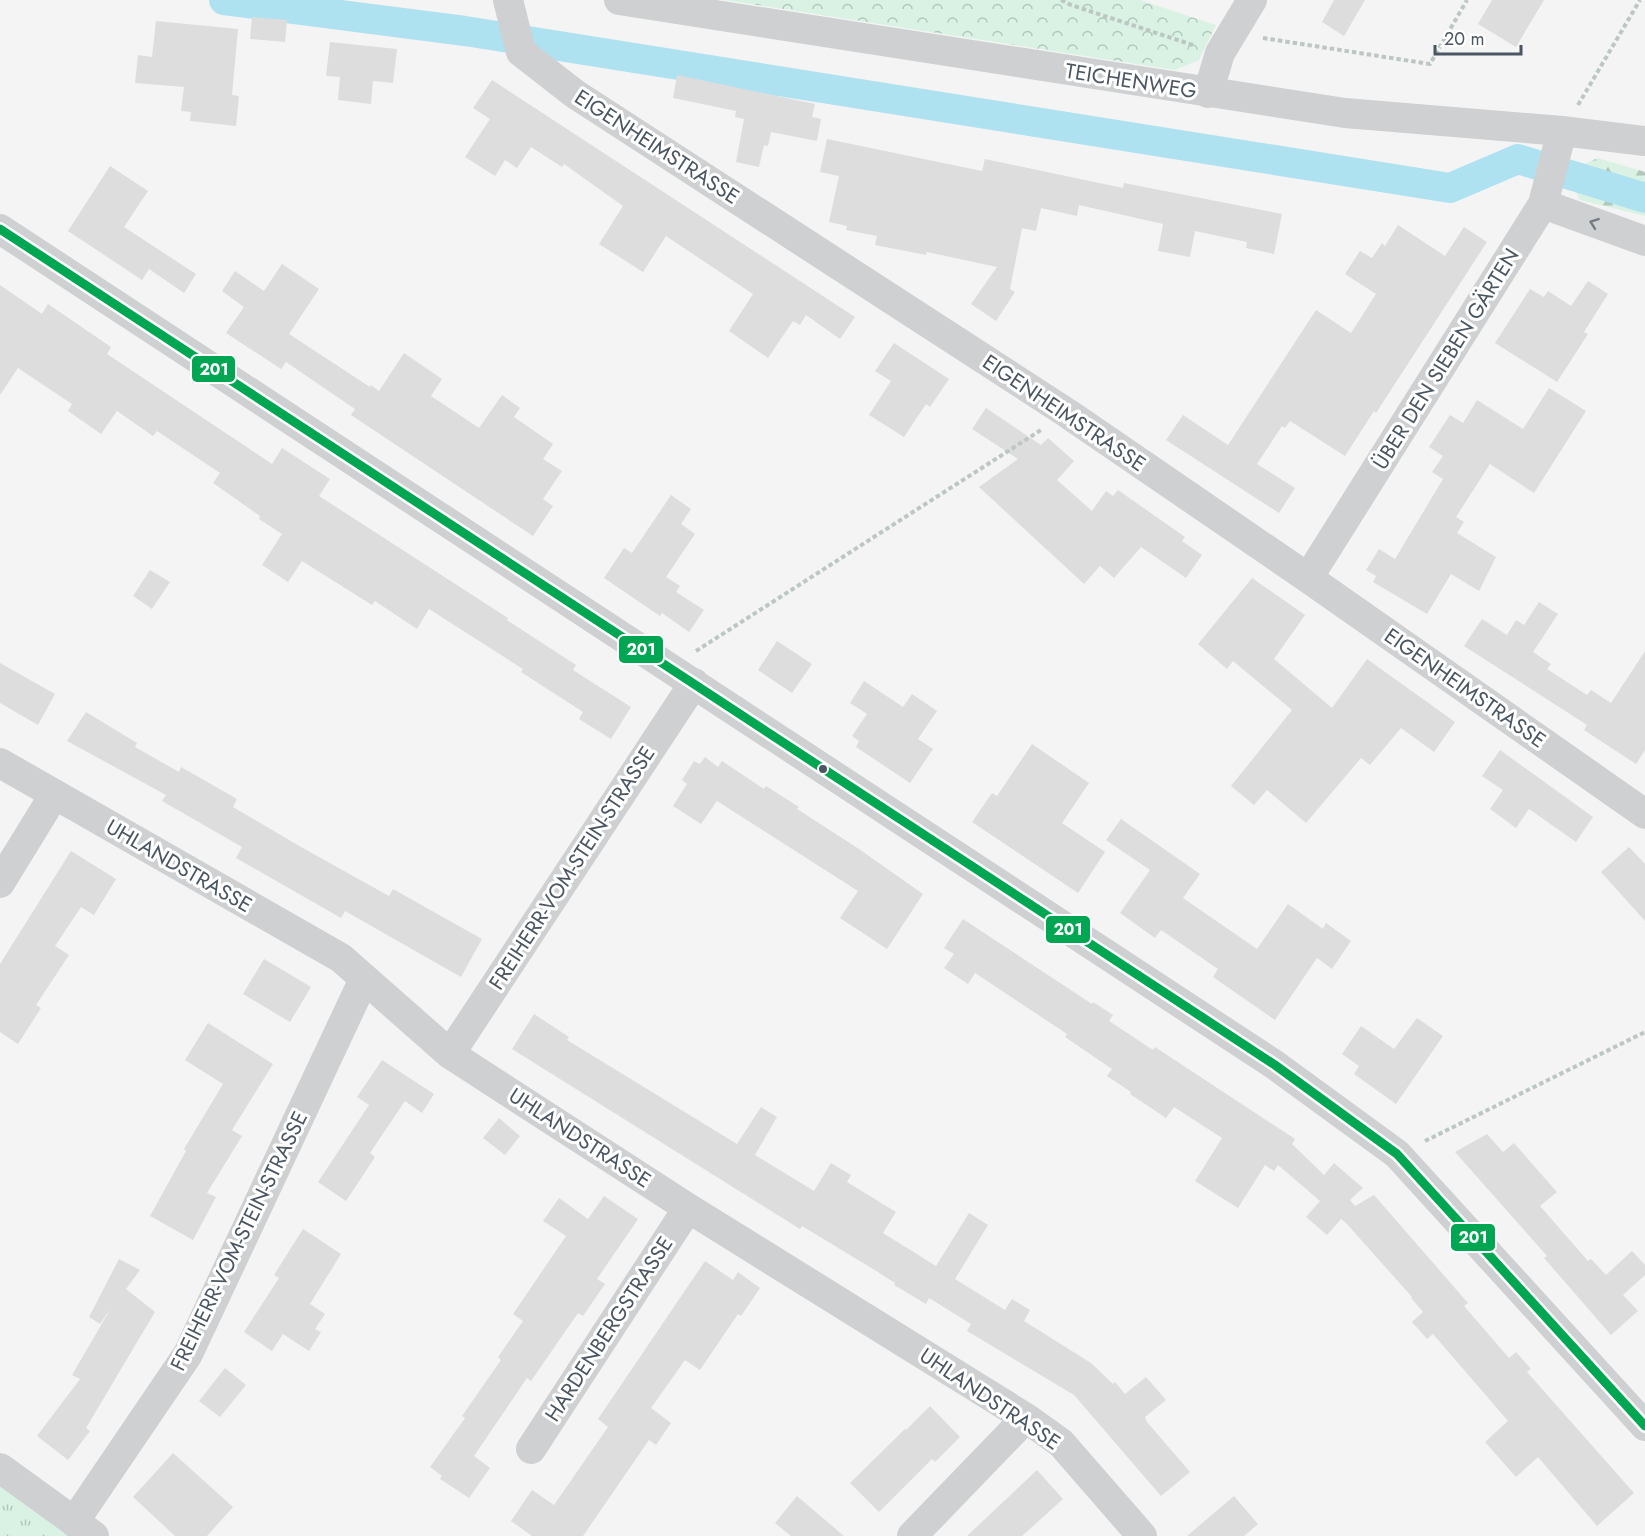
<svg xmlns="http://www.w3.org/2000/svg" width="1645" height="1536" viewBox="0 0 1645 1536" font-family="Jost,sans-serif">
<defs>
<pattern id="grass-tufts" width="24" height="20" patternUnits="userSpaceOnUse" patternTransform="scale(1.5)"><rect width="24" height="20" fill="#d9f2e3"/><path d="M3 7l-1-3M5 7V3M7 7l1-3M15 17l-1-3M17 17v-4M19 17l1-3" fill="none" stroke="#b2c7bb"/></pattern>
<pattern id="forest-firs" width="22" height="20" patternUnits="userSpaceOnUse" patternTransform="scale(1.5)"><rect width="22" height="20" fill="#d9f2e3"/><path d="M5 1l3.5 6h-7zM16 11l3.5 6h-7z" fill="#b2c7bb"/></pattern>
<pattern id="park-crowns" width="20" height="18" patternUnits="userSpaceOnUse" patternTransform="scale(1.5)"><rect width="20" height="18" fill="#d9f2e3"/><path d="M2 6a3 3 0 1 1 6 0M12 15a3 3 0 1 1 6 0" fill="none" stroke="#b2c7bb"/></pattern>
</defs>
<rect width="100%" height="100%" fill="#f4f4f4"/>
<!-- grass -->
<path fill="url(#grass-tufts)" d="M0,1482l71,54h-71z"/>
<!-- forest -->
<path fill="url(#forest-firs)" d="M1598,158l47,14v44l-65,-16 -4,-8 8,-28z"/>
<!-- park -->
<path fill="url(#park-crowns)" d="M725,0h415l76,25 -17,35 -24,10z"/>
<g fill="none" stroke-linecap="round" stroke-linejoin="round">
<!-- canal -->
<path stroke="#aee2f0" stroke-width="30" d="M224,0l241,31 985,157 68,-29 127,39"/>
</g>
<!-- building -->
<path fill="#ddddde" d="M1334,0h31l-21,36 -22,-14z
M1492,0h52l-28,47 -38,-23z
M252,17l35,3 -2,22 -35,-3z
M156,21l82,8 -6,66 7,1 -3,30 -46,-5 1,-9 -10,-1 3,-24 -49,-4 3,-28 14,2z
M330,42l67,7 -4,34 -20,-2 -2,23 -33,-4 2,-23 -14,-1z
M677,75l138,29 -3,13 9,2 -4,22 -46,-9 -3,14 -4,-1 -5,22 -23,-5 8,-43 -9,-2 1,-6 -63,-13z
M492,80l363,237 -15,22 -34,-24 -6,10 -7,-4 -25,37 -39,-27 24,-37 -87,-58 -23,36 -44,-28 24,-38 -59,-42 -2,3 -31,-20 -14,21 -12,-8 -10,16 -30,-19 25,-38 -17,-11z
M827,139l155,32 3,-12 138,29 1,-5 158,31 -8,40 -28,-6 1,-6 -52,-11 -5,26 -32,-6 5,-27 -84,-19 -2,11 -36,-8 -5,23 -14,-3 -12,61 5,3 -19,29 -25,-17 26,-37 -70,-15 -1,3 -51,-10 2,-9 -31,-6 1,-4 -18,-4 10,-46 -19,-4z
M110,166l38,25 -24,36 72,47 -12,19 -35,-24 -7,11 -74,-49z
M1398,225l47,31 19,-29 23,15 -111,171 -2,-2 -29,45 -55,-35 -5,7 -3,-2 -25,38 38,24 -16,25 -113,-73 17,-25 45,30 88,-135 35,23 25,-39 -31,-20 15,-23 12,7 10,-15 3,3z
M282,264l37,25 -30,45 81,53 1,-2 8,6 25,-38 38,26 -11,17 48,32 23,-33 18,13 -6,9 39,27 -10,15 19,12 -19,28 10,7 -20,30 -182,-121 4,-6 -69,-47 -5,7 -55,-36 18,-26 -22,-16 13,-20 29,20z
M1588,281l20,13 -24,38 4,2 -31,48 -62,-39 35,-54 14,8 4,-6 23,15z
M0,285l42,29 6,-10 63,43 -4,7 165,110 10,-16 48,31 -11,17 189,122 -1,2 69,45 -3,5 58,37 -20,32 -32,-20 4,-7 -62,-40 2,-3 -94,-60 -12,20 -42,-28 -3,4 -70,-44 -14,21 -26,-17 20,-31 -23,-15 1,-3 -47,-33 7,-10 -63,-42 -4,5 -36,-25 -16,23 -33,-23 4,-7 -54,-36 -18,27z
M894,343l55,36 -19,28 -4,-3 -22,33 -35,-22 22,-34 -16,-10z
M1549,388l37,23 -52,82 -44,-29 -34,53 8,5 -7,11 39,24 -17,34 -28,-17 -24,40 -54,-32 3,-6 -10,-6 13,-21 16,10 48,-80 -11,-7 11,-16 -14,-9 21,-32 13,8 14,-23 46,29z
M986,408l55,37 7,-7 26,23 -17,19 35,31 14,-20 7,5 5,-6 67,47 -3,4 20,14 -16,23 -45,-31 -27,31 -14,-12 -16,18 -105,-97 39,-28 -46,-30z
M671,495l20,14 -10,15 14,10 -29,43 14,9 -4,6 28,18 -15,22 -27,-19 -2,3 -56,-38 20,-30 8,5z
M150,570l20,12 -18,27 -19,-13z
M1252,578l53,37 -31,44 58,49 35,-49 88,63 -21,30 -33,-24 -31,37 -9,-7 -55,65 -39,-33 -13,15 -23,-19 61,-76 -59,-49 -6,8 -29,-25z
M1539,602l19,12 -25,38 18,12 -4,5 40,26 4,-5 20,13 34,-52v99l-9,14 -52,-34 3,-5 -123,-79 18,-27 25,16 9,-15 8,5z
M777,641l35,23 -20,29 -34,-23z
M0,663l55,31 -17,31 -38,-22z
M864,681l39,26 9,-13 25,17 -19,28 15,10 -23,34 -54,-36 3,-6 -7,-5 15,-22 -17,-11z
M86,712l51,31 -2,4 44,25 2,-5 56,32 -4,8 68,40 88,49 4,-7 89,50 -21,38 -116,-66 -4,7 -105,-60 6,-11 -80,-46 4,-6 -99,-54z
M1032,744l57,39 -27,40 43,29 -27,41 -106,-71 20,-29 5,3z
M1500,750l93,67 -17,25 -47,-33 -13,19 -26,-19 13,-19 -21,-14z
M705,757l13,10 4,-6 42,28 2,-3 33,21 -2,2 62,40 64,45 -36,55 -47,-31 18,-27 -141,-90 -16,23 -28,-18 14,-22 -5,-4 12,-19 6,3z
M1121,819l79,55 -17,24 74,51 31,-45 35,25 3,-6 25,18 -19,28 -15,-11 -42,62 -62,-43 5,-8 -57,-39 -6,8 -35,-25 30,-43 -44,-30z
M1629,847l16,17v57l-44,-49z
M71,851l45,28 -22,36 -13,-8 -26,39 14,9 -33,50 5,3 -23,36 -18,-12v-68z
M963,919l129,85 1,-2 20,13 -4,6 44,29 2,-3 140,92 -3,5 32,31 10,-12 29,25 -13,12 5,6 19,-11 94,108 -4,3 45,52 7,-6 15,17 -4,3 107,121 -37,33 -59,-69 -22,20 -31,-35 23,-21 -75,-87 -6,5 -15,-17 11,-10 -12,-14 1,-1 -66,-74 -5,-4 -14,16 -21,-18 14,-16 -42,-36 -4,6 -9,-6 -27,43 -43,-27 27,-43 -48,-31 -8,11 -36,-24 1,-2 -24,-16 5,-7 -47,-32 2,-3 -92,-61 -7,11 -24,-16 10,-14 -10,-6z
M264,959l47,28 -21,35 -47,-28z
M534,1014l35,23 -2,3 170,104 24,-37 16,10 -22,38 59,36 17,-28 20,12 -4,7 49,30 -13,21 53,33 33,-53 19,12 -33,54 50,31 7,-11 18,11 -6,11 67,42 22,21 2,-2 10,12 21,-17 20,23 -21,17 2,5 43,50 -29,24 -87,-101 -107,-64 4,-7 -42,-26 -3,6 -32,-19 1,-2 -22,-14 -71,-43 -2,3 -288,-180z
M1417,1018l26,18 -47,68 -42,-30 5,-8 -17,-12 19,-28 33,23z
M208,1023l65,41 -41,66 10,6 -35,57 9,4 -23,43 -43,-24 36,-65 -2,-2 39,-65 -38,-24z
M382,1060l52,34 -12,19 -17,-12 -35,52 5,4 -29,44 -28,-19 51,-77 -12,-8z
M499,1118l21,18 -15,19 -22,-17z
M1487,1134l16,18 11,-9 43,49 -17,14 48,55 3,-2 15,16 26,-24 13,14v10l-22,20 15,16 -27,24 -67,-77 3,-2 -92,-104z
M604,1196l34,23 -41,60 8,5 -22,32 -5,-3 -47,68 -4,-3 -53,78 16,12 -21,30 -29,-19 2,-3 -12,-9 35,-49 -3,-2 39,-56 -3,-3 25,-36 -10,-7 53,-78 -23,-15 16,-23 29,21z
M303,1229l38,25 -31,50 15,10 -10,15 6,3 -12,19 -26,-17 -11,17 -28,-19 35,-54 -5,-3z
M119,1259l21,11 -14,19 29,23 -69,116 4,3 -22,29 -31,-24 43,-57 -8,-4 39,-67 -11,16 -11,-7z
M705,1261l28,19 5,-8 22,16 -19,28 -3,-2 -38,56 -15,-10 -34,48 20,15 -15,22 -7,-5 -66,96h-51l-21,-15 21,-31 22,15 54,-78 -10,-8z
M225,1368l21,17 -26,32 -21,-16z
M930,1406l30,31 -25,25 -3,-3 -53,53 -29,-29 55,-54 1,1z
M173,1453l60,54 -26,29h-32l-42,-39z
M1037,1470l26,29 -41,37h-55z
M797,1496l47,40h-53l-16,-13z
M1234,1496l24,28 -14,12h-57z"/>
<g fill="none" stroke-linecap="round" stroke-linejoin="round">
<!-- path -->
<path stroke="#bcc7c4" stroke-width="4" stroke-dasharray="4.5 3" stroke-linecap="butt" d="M1061,0l10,5 122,40
M1263,38l167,26 37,-64
M1578,105l62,-105
M696,651l345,-221
M1425,1141l220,-109"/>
<!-- minor -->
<path stroke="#ced0d2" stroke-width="30" d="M508,0l13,52 54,42 492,319 241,165 337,236
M619,0l726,113 217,18 83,10
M1208,93l12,-40 32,-53
M1543,204l102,37
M0,229l1275,836 122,89 248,272
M1308,578l235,-374 19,-73
M0,763l341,195 109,96 238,154 338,210 35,25 81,93
M0,883l54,-88
M450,1054l244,-371
M531,1449l157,-241
M0,1468l94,68
M74,1522l114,-168 176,-375
M912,1536l114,-118"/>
<defs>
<path id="bus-1" d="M0,229l1275,836 122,89 248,272"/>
</defs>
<!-- bus-1 casing -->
<use href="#bus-1" stroke="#fff" stroke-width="14"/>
<!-- bus-1 -->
<use href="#bus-1" stroke="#00a651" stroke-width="9"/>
</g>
<!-- one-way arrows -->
<defs><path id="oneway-chevron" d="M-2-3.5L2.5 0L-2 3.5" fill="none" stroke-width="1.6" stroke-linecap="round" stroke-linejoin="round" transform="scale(1.5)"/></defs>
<use stroke="#727b83" href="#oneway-chevron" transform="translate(1594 223) rotate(-160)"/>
<!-- markers -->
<circle fill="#4a5661" stroke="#fff" stroke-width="2" cx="823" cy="769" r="5"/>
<g text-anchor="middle" stroke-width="6" stroke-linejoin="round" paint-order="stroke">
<!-- street labels -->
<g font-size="21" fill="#4a5661" stroke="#fff">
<text transform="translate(1131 81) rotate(9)" y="7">TEICHENWEG</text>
<text transform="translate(657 147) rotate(33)" y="7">EIGENHEIMSTRASSE</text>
<text transform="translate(1446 359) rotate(-58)" y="7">ÜBER DEN SIEBEN GÄRTEN</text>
<text transform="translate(1064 413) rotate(34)" y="7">EIGENHEIMSTRASSE</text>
<text transform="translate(1465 688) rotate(35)" y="7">EIGENHEIMSTRASSE</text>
<text transform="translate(179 866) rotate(30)" y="7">UHLANDSTRASSE</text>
<text transform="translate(572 868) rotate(-57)" y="7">FREIHERR-VOM-STEIN-STRASSE</text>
<text transform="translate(580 1138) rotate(33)" y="7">UHLANDSTRASSE</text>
<text transform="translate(239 1241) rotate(-64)" y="7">FREIHERR-VOM-STEIN-STRASSE</text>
<text transform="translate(609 1329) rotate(-57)" y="7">HARDENBERGSTRASSE</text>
<text transform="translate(990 1399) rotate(34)" y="7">UHLANDSTRASSE</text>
</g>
</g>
<g stroke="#fff" stroke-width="2">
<rect x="191" y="355" width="45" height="28" rx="6" fill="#00a651"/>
<rect x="618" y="635" width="46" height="29" rx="6" fill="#00a651"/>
<rect x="1045" y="915" width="46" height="29" rx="6" fill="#00a651"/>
<rect x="1450" y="1223" width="46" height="29" rx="6" fill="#00a651"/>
</g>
<g font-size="16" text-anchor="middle" font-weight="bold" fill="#fff">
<text x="214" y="375">201</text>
<text x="641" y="655">201</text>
<text x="1068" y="935">201</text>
<text x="1473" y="1243">201</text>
</g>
<!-- scale -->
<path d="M1435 45v9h86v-9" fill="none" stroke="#4a5661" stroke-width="3"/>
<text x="1444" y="45" font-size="18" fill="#4a5661" stroke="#ffffff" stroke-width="4.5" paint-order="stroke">20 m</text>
</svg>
